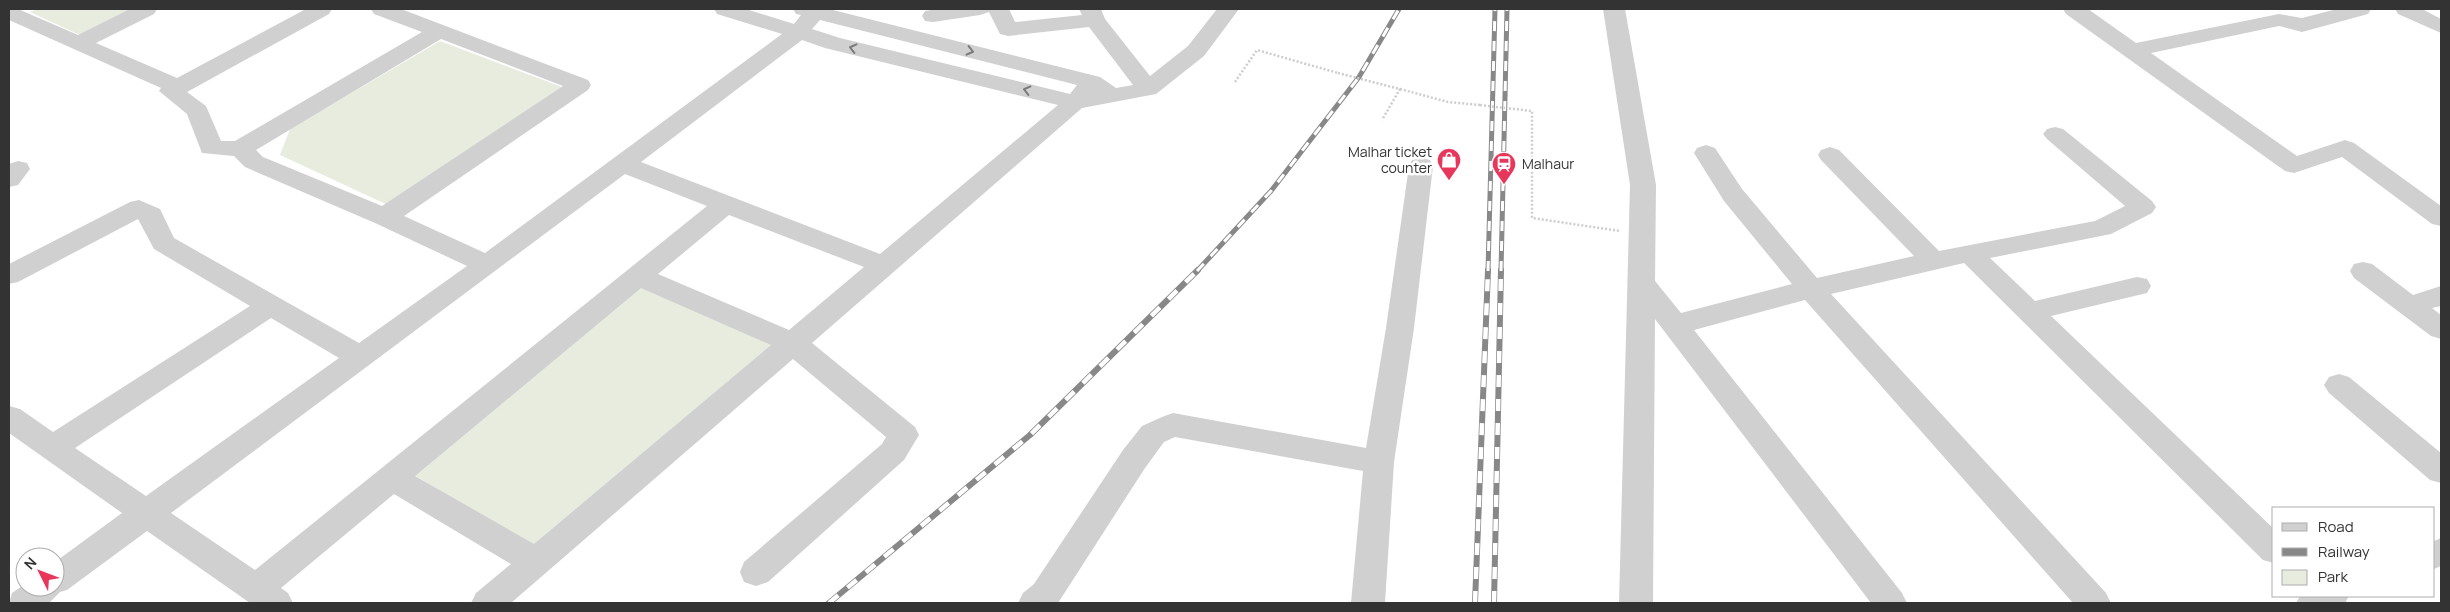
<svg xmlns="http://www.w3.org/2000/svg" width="2450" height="612" viewBox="0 0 2450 612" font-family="Manrope,sans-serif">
<rect width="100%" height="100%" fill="#fff"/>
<!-- green -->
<path fill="#e7ecdf" d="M37,9h100l-55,27 -52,-24z
M440,41l122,46 -172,119 -110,-51 10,-26z
M643,285l135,60 -242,204 -125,-76z"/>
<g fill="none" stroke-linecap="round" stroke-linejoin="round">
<!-- path -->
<path stroke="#cdcdcd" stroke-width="2.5" stroke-dasharray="2 2" stroke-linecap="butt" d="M1361,79l39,10 -18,31
M1235,82l22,-32 81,23
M1400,89l48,13 32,3
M1505,108l27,3v107l88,13"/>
<!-- minor -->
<path fill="#d0d0d0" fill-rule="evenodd" d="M9,9h9l60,26 52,-26h27l-3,5 -58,29 81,35 129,-69h26l-3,5 -142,78 19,14 15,35h14l187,-109 -48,-18 -3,-5h30l187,71 3,5 -3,5 -184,126 81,37 297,-219 -65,-20 -3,-5h32l48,15 7,-9 -5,-1 -3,-5h36l271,68 16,11 17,-3 -44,-58 -81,9 -8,-2 -11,-22 -9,3 -47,7 -8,-1 -3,-5 3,-5 13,-2h71l6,13 67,-7 -3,-6h22l4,10 45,57 38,-30 29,-37h22l-35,47 -48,38 -74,14 -270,235 103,84 4,8 -15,25 -136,122 -12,4 -12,-4 -4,-10 4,-10 138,-118 4,-7 -93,-78 -282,244h-40l5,-10 35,-29 -117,-70 -113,94 7,5 5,10h-43l-103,-72 -80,59 -7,2 -11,11h-40l3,-10 13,-9v3h30v-25l67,-49 -113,-80v-27l11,3 33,23 197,-126 -96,-57 -16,-30 -120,63 -9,2v-20l121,-62 9,-2 21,9 14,29 185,105 108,-77 -92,-43 -130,-56 -11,-11 -32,-3 -15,-39 -28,-23 2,-3 -152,-68zM820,20l257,65 -7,9 -230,-56 -28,-9zM441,39l122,47 -181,120 -119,-49 -7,-7zM802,40l23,8 233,57 -178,149 -239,-92zM625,174l82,32 -452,364 -84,-57zM729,215l135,52 -75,63 -131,-56zM641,288l130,57 -237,199 -119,-68zM271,318l68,40 -193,138 -71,-48z
M1603,9h22l31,176 -1,96 26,32 111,-29 -68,-83 -30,-48 3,-5 9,-3 9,3 27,41 75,89 97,-22 -93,-96 -3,-5 3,-5 9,-3 9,3 100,101 156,-30 30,-15 -78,-67 -4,-5 4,-5 8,-2 8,2 89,72 4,6 -4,6 -41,21 -121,24 45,43 102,-24 10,2 4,7 -4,7 -96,23 223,213v34l-11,-3 -299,-297 -133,31 275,299 5,10h-38l-268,-303 -111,30 208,263 5,10h-36l-216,-284 -2,284h-34l11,-418z
M2063,9h25l48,34 143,-29 23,4 35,-9h34l-3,5 -66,18 -23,-6 -128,27 146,103 48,-16 9,3 87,63v20l-9,-2 -90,-67 -48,16 -9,-2 -219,-157z
M2395,9h27l19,10v14l-43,-19z
M1421,158l9,2 3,6 -19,162 -20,134 -9,141h-34l12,-132 -188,-34 -11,5 -19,26 -87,135h-40l5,-10 11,-9 89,-134 19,-24 20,-9 11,-4 193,35 20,-120 23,-162 3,-6z
M18,161l9,2 3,6 -12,16 -9,2v-23z
M2363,262l9,2 41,31 28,-9v20l-9,2 9,7v24l-10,-3 -77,-58 -4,-7 4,-7z
M2339,374l10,3 92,76v30l-11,-3 -101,-87 -5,-8 5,-8z
M2441,538v28l-7,3v-28z
M2300,596h49l-4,7h-49z"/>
<defs>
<path id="rail-far1" d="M1197,271l74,-80 88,-114 40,-68
M1488,271l7,-262
M1501,271l6,-262"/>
<path id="rail" d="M829,603l201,-168 168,-165
M1475,603l13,-333
M1494,603l7,-333"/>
</defs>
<!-- rail-far1 casing -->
<use href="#rail-far1" stroke="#888" stroke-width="5"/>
<!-- rail casing -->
<use href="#rail" stroke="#888" stroke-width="6"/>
<!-- rail-far1 -->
<use href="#rail-far1" stroke="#fff" stroke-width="3" stroke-dasharray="10" stroke-linecap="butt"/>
<!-- rail -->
<use href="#rail" stroke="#fff" stroke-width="4.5" stroke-dasharray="12" stroke-linecap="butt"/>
<!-- path-bridge -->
<path stroke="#cdcdcd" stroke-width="2.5" stroke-dasharray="2 2" stroke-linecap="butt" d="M1338,73l23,6
M1480,105l25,3"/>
</g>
<!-- one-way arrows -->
<defs><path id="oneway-chevron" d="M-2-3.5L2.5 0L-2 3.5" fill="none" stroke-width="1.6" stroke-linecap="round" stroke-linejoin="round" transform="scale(1.25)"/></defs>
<g stroke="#7a7a7a">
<use href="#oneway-chevron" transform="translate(853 48) rotate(-166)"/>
<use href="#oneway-chevron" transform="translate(970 51) rotate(14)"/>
<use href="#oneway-chevron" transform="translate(1027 90) rotate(-166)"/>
</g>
<!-- icons -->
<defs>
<symbol id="shop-pin" viewBox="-11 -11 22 30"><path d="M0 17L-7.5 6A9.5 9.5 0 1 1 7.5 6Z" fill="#e7375a" stroke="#fff"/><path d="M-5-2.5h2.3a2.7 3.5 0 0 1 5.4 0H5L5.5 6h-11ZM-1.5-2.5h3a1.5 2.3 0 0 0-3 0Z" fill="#fff"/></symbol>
<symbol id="station-pin" viewBox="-11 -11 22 30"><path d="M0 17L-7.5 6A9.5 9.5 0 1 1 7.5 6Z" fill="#e7375a" stroke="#fff"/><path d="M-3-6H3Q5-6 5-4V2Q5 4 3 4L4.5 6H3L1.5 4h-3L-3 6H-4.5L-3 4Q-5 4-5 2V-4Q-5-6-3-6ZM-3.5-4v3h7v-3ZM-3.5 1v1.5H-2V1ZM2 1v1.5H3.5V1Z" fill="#fff"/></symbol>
</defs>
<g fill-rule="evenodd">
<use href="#shop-pin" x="1435" y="146" width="28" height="38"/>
<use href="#station-pin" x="1490" y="150" width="28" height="38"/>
</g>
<g text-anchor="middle" stroke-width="5" stroke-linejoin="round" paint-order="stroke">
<!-- poi labels -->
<g font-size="14" fill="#333" stroke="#fff" text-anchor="end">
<text x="1432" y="157">Malhar ticket<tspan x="1432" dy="16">counter</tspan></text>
<text x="1522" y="169" text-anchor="start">Malhaur</text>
</g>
</g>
<!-- border -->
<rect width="2450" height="612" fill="none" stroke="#333333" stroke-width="20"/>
<!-- legend -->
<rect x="2272" y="507" width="162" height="90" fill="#ffffff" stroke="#adadad"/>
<rect x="2282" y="523" width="25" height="8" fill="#d0d0d0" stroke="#adadad"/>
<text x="2318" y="532" font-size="15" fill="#333333">Road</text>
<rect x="2282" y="548" width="25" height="8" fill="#888888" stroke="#adadad"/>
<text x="2318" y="557" font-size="15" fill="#333333">Railway</text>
<rect x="2282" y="570" width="25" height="15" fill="#e7ecdf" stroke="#adadad"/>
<text x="2318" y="582" font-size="15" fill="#333333">Park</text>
<!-- north arrow -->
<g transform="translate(40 572) rotate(312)"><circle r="24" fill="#ffffff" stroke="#adadad"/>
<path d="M0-4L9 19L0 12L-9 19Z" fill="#e7375a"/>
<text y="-8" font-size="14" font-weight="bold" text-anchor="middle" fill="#333333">N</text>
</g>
</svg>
